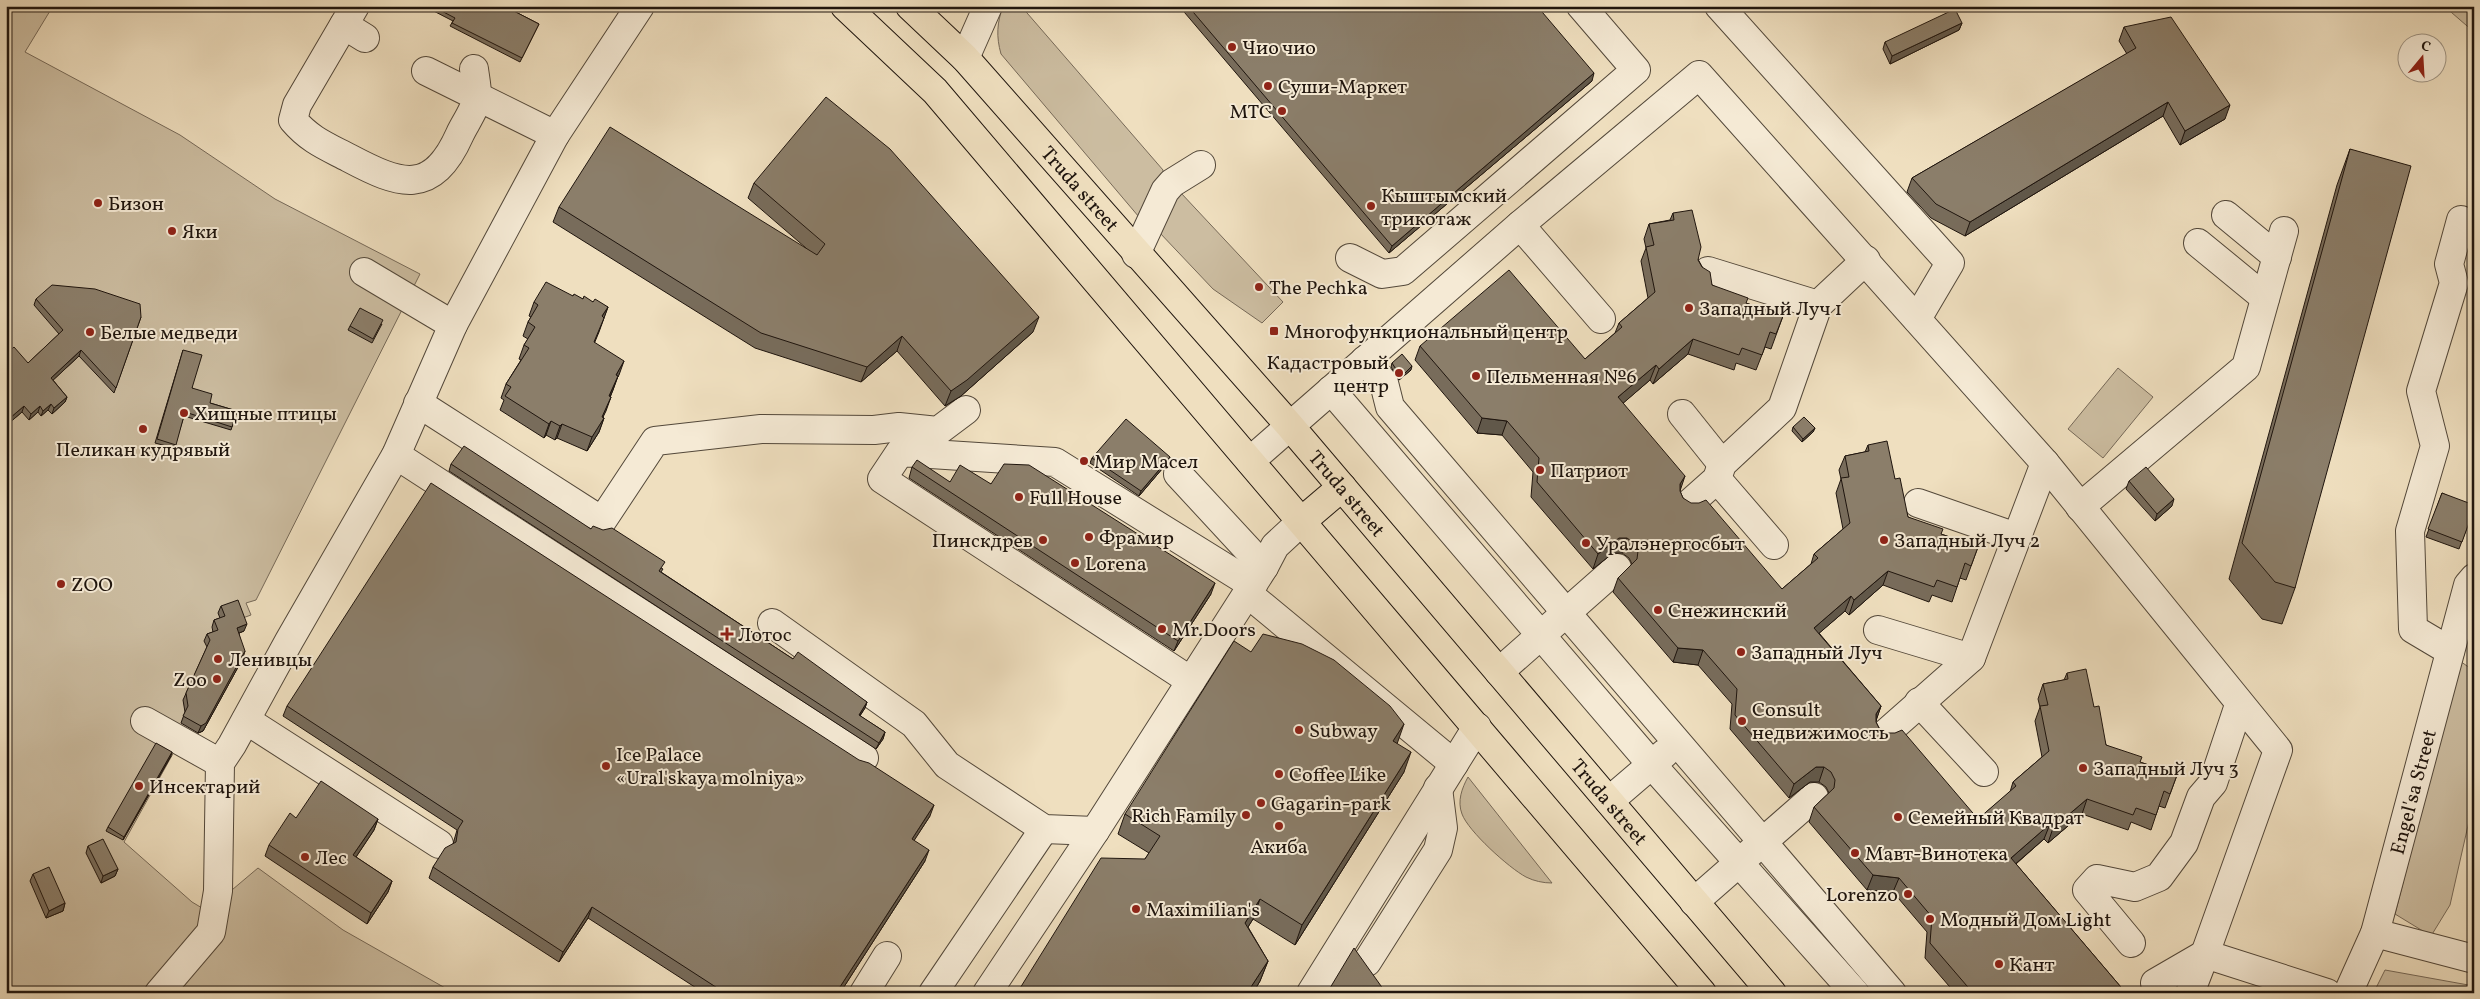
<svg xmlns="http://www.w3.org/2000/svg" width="2480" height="999" viewBox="0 0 2480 999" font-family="Vollkorn,serif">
<rect width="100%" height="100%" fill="#efdfbf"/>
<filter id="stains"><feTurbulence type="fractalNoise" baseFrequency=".004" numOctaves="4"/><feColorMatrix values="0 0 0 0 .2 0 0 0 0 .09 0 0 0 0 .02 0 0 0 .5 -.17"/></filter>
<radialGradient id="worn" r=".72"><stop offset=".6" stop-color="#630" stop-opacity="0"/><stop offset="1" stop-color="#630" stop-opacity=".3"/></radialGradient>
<!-- green -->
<path fill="#ccbda1" stroke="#766958" d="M6,6h47l-28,46 155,83 95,64 145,75 -164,326 -10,3 5,12 -11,4 4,12 -10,4 9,23 -40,73 -23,10 -56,101 68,60 15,9 51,-43 85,62 111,63h-448z
M1003,6h18l142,164v6l-24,41 -138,-163c-5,-18 -4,-31 2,-48z
M2444,6h30v26z
M1181,193l102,109 -21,21 -49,-34 -54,-57 14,-38z
M2118,368l35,29 -50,61 -35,-29z
M2460,661l14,10v128l-24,106 -19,31 -36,-22z
M1468,777l84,106c-9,0 -18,-2 -26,-6 -17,-9 -58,-46 -64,-63 -5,-13 0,-26 6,-37z
M2385,970l89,16v7h-55l-43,-5z"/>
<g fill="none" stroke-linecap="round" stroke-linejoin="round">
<defs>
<g id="minor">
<path d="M355,6l-58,99 -4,15c17,20 33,26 56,38 51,27 83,39 111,-24 5,-11 17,-27 17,-39 0,-8 -2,-18 -3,-26"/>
<path d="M1719,6l231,257 -33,56"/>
<path d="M344,25l21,13"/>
<path d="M965,58l23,-52"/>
<path d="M426,71l129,64"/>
<path d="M2226,215l51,42"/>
<path d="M1520,225l81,94"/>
<path d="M2198,243l67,55"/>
<path d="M1136,254l29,-63 7,-8 29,-18"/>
<path d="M1350,258l32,16 21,-3 233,-201 -55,-64"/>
<path d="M1708,271l110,34"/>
<path d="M364,272l89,53"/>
<path d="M1365,360l19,23 6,24 502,586"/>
<path d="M1331,390l321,375 203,228"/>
<path d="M418,403l184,118 53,-80 106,-12 113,1 25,-3 39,4 28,-21"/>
<path d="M1682,414l40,50"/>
<path d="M396,455l468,303"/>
<path d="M1250,461l270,-236 179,-150 346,388 233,287 -73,204 122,39"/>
<path d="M1178,474l86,93"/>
<path d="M1717,479l57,66"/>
<path d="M1690,503l27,-24 5,-15 60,-56 36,-103 48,-45"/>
<path d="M1918,503l98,34"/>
<path d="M2080,507l166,-140 38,-136"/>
<path d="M1247,593l207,171"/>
<path d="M772,623l142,101 33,41 97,64 51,2"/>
<path d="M1878,630l93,28"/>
<path d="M2450,651l-37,-22 -3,-98 25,-85 -14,-55 33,-108 -5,-19 12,-44"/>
<path d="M1499,672l118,-104"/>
<path d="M1191,681l-309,-202 18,-27 155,10 198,123"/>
<path d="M1919,702l65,70"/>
<path d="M246,720l193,124"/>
<path d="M145,721l75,42"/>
<path d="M1886,733l85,-75 74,-195"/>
<path d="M1609,801l56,-48"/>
<path d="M1694,902l120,-105"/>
<path d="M2375,933l99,26"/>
<path d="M2131,943l-44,-53 10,-11 38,8 24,-10 25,-34 17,-46 12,-14 26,-78"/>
<path d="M1367,962l71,-112 5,-22 -5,-40"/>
<path d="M2155,983l50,-29"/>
<path d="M159,993l52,-61 7,-41 2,-128 12,-18 57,-104 107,-186 57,-130 102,-190 85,-129"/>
<path d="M864,993l23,-37"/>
<path d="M933,993l111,-164"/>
<path d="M987,993l108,-162 169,-264 11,-21 27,-25"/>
<path d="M1311,993l166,-266"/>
<path d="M2190,993l15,-39"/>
<path id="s1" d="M2348,993l27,-60 93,-348 6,-7"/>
</g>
<g id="major">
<path d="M845,6l90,85 767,902"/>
<path id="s2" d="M910,6l55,52 325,368 482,567"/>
<path d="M1302,521l40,-34"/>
</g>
</defs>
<!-- minor casing -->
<use href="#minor" stroke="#53483a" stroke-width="30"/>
<!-- major casing -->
<use href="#major" stroke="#1f150e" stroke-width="30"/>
<!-- minor -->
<use href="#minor" stroke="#f5ead5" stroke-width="28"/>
<!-- major -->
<use href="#major" stroke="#efdfbf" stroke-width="28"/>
</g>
<!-- wall -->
<path fill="#786c5b" stroke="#1f150e" d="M424,6h80l35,18 -19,38 -70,-36 3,-5z
M1179,6h358l55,75 -203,172z
M1962,23l-3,7 -69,34 -7,-15 2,-7z
M2124,27l101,92 -45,26 -17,-29 -198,120 -34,-18 -24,-26 5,-14 215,-124 -8,-13z
M2350,149l-55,439 -13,36 -20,-5 -33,-40 108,-394z
M754,183l279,149 -72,64 -16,10 -48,-55 -36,31 -106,-34 -202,-126 6,-15 247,41 -58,-50z
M1673,213l39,72 34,18 37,13 -12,33 -6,-2 -9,23 -20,-7 -2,7 -46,-16 -35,30 -3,-4 -27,23 57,88 3,7 99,91 29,-25 3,-10 29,-25 -7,-36 5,-14 -2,-9 6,-14 20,-4 3,-7 27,34 13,38 33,17 37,13 -12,33 -6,-2 -8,24 -20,-7 -3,7 -46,-17 -34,30 -4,-4 -26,22 62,73 -5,14v2l3,6 99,91 32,-27 3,-10 29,-25 -7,-36 5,-14 -2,-8 5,-15 21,-4 3,-7 27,34 12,38 34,17 37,13 -12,33 -6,-2 -8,24 -20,-8 -3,8 -46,-16 -34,29 -4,-4 -28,25 110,129h-171l-30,-35 2,-26 -34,-40 -26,-2 -58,-68 5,-15 15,-14 -3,-6 -7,-5h-9l-21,16 -59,-69 2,-25 -34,-39 -25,-3 -60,-70 5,-14 14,-14 -3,-6 -7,-5h-9l-20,16 -62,-72 2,-25 -31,-37 -25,-2 -62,-73 5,-14 165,13 30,-26 4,-10 29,-25 -7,-37 5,-13 -2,-9 5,-15 21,-4z
M573,296l20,6 15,5 -14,36 24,33 -15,41 1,1 -5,14 -12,19 -30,-13 -2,2 -9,-5 -2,3 -44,-28 4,-10 -3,-2 5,-14 15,-24 -2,-1 5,-14 4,-6 -5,-3 5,-14 3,-5 -2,-1 5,-14z
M36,299l105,18 -27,76 -35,-37 -26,24 14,17 -2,5 -13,12 -4,-4 -7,6 -3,-4 -9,8 -7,-8 -14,12 -2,-2v-68l22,9 31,-29 -25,-29z
M382,324l-10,19 -24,-13 2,-4z
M183,350l9,38 18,15 27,8 -6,19 -47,-14 -10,32 -19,-5z
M1392,363l19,7 -12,10 -8,-13z
M1793,427l22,1 -2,4 -11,10 -10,-11z
M1170,457l-2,5 -29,34 -49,-33 2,-5z
M451,464l140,65 72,40 -2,3 132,87 74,43 -2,6 -5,8 25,16 -2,7 -7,10 -427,-278z
M912,467l38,15 41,2 220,110 -37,57 -265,-173z
M2129,481l43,25 -17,15 -29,-32z
M2442,493l32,16 -15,40 -33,-12z
M221,606l23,25 -5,2 4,25 -40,73 -5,2 -17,-10 4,-11 -2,-12 24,-53 -3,-6 3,-7 6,-2 -1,-5 2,-7 6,-2 -2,-5z
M287,706l643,110 -16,24 11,21 -85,132h-136l-116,-75 -29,44 -130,-84 4,-11 20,-23 4,-14 -174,-114z
M1397,744l7,28 -109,173 -42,-26 -5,8 20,34 -8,20 -7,12h-236l128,-134 4,-6 -31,-19 7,-20z
M171,756l-48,84 -17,-9 2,-4z
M296,818l82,1 -4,11 -18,27 36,24 -4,11 -21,32 -102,-68 4,-11z
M88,846l30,23 -3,7 -14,7 -15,-30z
M33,874l32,29 -2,8 -17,7 -16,-37z"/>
<!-- shaded-wall -->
<path fill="#61584a" stroke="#1f150e" d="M1962,23l-3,7 -69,34 2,-8z
M1594,73l-2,8 -203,172 3,-7z
M2168,102l-5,14 -198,120 5,-14z
M2230,105l-5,14 -45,26 5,-14z
M608,307l-9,25 -10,24 13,-40z
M1039,317l-6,15 -72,64 -16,10 6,-15z
M902,336l-5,15 -36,31 6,-15z
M1693,339l-5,15 -35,30 6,-15z
M81,350l-2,6 -30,28 2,-6z
M624,361l-5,14 -9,14 6,-14z
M1656,365l-6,15 -37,32 5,-15z
M1412,366l-1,4 -12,10 2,-3z
M618,376l-5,14 -9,20 5,-14z
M67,397l-2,5 -13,12 2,-6z
M611,397l-5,14 -7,14 5,-7 -5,14 -12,19 5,-14z
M51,404l-3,6 -7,6 2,-5z
M24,406l-2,6 -14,12 2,-6z
M40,406l-2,6 -9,8 2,-6z
M1482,418l25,3 -5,14 -25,-2z
M551,421l-5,14 -2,3 5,-14z
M562,424l-5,14 -2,2 5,-14z
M1815,428l-2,4 -11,10 1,-3z
M1170,457l-2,5 -29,34 2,-5z
M1685,476l-5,15v-7z
M2174,499l-2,7 -17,15 2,-7z
M1619,538h8l-5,15h-9l-20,16 5,-15z
M1888,571l-5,14 -34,30 5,-15z
M1215,583l-4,11 -37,57 4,-10z
M1851,596l-6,15 -36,31 5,-14z
M247,624l-3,7 -10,4 3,-7z
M1678,648l25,2 -5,15 -25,-3z
M245,651l-2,7 -40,73 -5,2 3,-7z
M867,702l-2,6 -9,13 3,-6z
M1881,706l-5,15v-7z
M1404,724l-7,20 -4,-3z
M885,732l-2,7 -7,10 3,-6z
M172,752l-1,4 -48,84 1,-3z
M1411,752l-7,20 -109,173 7,-20z
M1816,767h8l-5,15h-9l-21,16 5,-14z
M2087,799l-5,15 -34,29 5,-15z
M934,805l-4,11 -22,34 4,-11z
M378,819l-4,11 -24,36 3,-11z
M2050,824l-6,15 -39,34 6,-15z
M929,850l-4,11 -85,132h-4z
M118,869l-3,7 -14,7 2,-7z
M1873,875l26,3 -6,14 -26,-2z
M392,881l-4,11 -21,32 4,-11z
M1260,899l-7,20 -15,24 7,-20z
M65,903l-2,8 -17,7 3,-7z
M592,907l-4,11 -29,44 4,-10z
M1268,961l-8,20 -7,12h-6z"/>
<!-- building -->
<path fill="#8b7e6a" stroke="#1f150e" d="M432,6h72l35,18 -17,34 -70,-35 3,-5z
M1188,6h349l57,67 -202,173z
M1955,9l7,14 -70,33 -7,-14z
M2171,17l59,88 -45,26 -17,-29 -198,120 -34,-18 -24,-26 224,-130 -12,-21z
M826,97l64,52 149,168 -72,63 -16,11 -49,-55 -35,31 -106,-34 -202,-126 51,-80 207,128 8,-11 -71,-61z
M2350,149l61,17 -116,422 -20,-6 -33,-39z
M1692,210l9,37 -3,13 4,7 8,5 2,13 36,13 -2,5 37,13 -7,18 -6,-2 -8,23 -20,-7 -3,7 -46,-16 -34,30 -3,-4 -38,32 67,79 -5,8v7l3,7 8,5h8l7,-3 76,89 36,-31 -4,-4 36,-31 -9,-45 8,-1 -4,-21 24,-5 -1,-6 19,-4 8,38 5,-1 8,39 35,12 -2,5 37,13 -7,19 -6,-3 -8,24 -20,-7 -3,7 -46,-16 -34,29 -3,-4 -37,32 67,78 -5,8v8l3,6 8,5h8l7,-3 76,89 38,-33 -3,-4 36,-31 -9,-45 8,-1 -5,-21 25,-5 -1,-6 19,-4 8,38 5,-1 7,39 36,12 -2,5 37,13 -7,19 -6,-3 -8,24 -20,-7 -3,7 -46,-16 -34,29 -3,-4 -39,34 115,135h-153l-43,-50 2,-26 -33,-39 -26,-3 -59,-68 20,-19 1,-8 -4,-8 -7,-5h-8l-22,17 -59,-69 2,-26 -34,-39 -25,-2 -60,-70 19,-19 1,-8 -4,-8 -7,-5h-8l-21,16 -61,-72 2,-24 -32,-37 -25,-3 -62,-72 89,-76 76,89 37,-32 -3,-4 36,-31 -9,-45 8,-2 -5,-21 25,-4 -1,-7z
M546,282l27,14 1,-2 9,5 1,-3 9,6 2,-3 13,8 -6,9 2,2 -10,24 30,19 -8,14 2,1 -9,20 2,1 -9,20 2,1 -12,19 -30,-13 -2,2 -9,-5 -2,3 -44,-28 6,-9 -5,-3 23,-36 -5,-3 11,-18 -7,-5 10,-17 -4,-3z
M52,285l43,4 45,15 1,13 -25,71 -35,-38 -30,28 16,19 -13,11 -3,-4 -8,7 -3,-5 -9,8 -7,-8 -14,12 -4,-4v-60l8,-7 14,16 35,-33 -27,-31z
M360,308l23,12 -10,19 -23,-13z
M183,350l19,5 -10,33 20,6 -2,9 27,8 -5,16 -47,-15 -9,33 -19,-6z
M1402,354l10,12 -11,11 -9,-14z
M1804,417l11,11 -12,11 -10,-12z
M1126,419l44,38 -29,34 -49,-33z
M464,446l127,83 2,-3 10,4 9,-2 53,34 -6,9 134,88 5,-7 69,50 -8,13 26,17 -6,11 -428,-279z
M917,460l33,22 10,-17 31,19 13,-20 25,1 186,118 -37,58 -266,-174z
M2146,467l28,32 -17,15 -28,-33z
M431,483l428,277 10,3 65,42 -22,34 17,11 -93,143h-111l-133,-86 -29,45 -130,-85 12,-19 11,-6 2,-13 5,-8 -176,-115z
M2442,493l32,12v4l-12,33 -34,-13z
M238,600l9,24 -10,4 8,23 -39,72 -5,3 -18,-10 5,-10 -2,-13 24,-53 -3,-6 11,-4 -4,-10 11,-4 -4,-10z
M1263,634l39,10 32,16 56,46 14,18 -11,17 18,11 -109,173 -42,-26 -15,24 23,38 -21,32h-230l84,-135 44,1 15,-23 -35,-22 109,-173 17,11z
M156,743l16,9 -48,85 -16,-10z
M321,781l57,38 -25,36 39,26 -21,32 -102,-68 21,-32 6,5z
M103,839l15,30 -15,7 -15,-30z
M49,867l16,36 -16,8 -16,-37z
M1354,948l32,45h-59z"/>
<!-- markers -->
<g fill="#8f2418" stroke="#f5ead5" stroke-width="2">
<circle cx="1232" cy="47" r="5"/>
<circle cx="1268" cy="86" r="5"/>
<circle cx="1282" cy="111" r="5"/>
<circle cx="98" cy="203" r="5"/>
<circle cx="1371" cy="206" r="5"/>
<circle cx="172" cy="231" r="5"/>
<circle cx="1259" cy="287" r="5"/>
<circle cx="1689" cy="308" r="5"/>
<rect x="1269" y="326" width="10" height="10" rx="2.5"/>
<circle cx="90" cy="332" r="5"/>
<circle cx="1399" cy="373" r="5"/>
<circle cx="1476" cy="376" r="5"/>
<circle cx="184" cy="413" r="5"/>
<circle cx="143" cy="429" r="5"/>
<circle cx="1084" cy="461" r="5"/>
<circle cx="1540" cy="470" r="5"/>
<circle cx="1019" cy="497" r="5"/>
<circle cx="1089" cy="537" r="5"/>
<circle cx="1043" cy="540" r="5"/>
<circle cx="1884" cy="540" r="5"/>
<circle cx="1586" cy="543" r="5"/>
<circle cx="1075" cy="563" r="5"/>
<circle cx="61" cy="584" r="5"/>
<circle cx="1658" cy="610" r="5"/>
<circle cx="1162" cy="629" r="5"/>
<path d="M724.5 626.5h5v5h5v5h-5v5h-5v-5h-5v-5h5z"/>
<circle cx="1741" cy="652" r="5"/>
<circle cx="218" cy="659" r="5"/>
<circle cx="217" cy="679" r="5"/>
<circle cx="1742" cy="721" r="5"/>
<circle cx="1299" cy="730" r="5"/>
<circle cx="606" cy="766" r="5"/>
<circle cx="2083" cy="768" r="5"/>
<circle cx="1279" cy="774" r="5"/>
<circle cx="139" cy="786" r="5"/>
<circle cx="1261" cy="803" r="5"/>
<circle cx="1246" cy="815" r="5"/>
<circle cx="1898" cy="817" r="5"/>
<circle cx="1279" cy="826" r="5"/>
<circle cx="1855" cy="853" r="5"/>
<circle cx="305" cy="857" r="5"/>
<circle cx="1908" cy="894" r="5"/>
<circle cx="1136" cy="909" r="5"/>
<circle cx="1930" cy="919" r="5"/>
<circle cx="1999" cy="964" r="5"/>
</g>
<g text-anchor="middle" stroke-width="4" stroke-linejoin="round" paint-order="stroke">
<!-- poi labels -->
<g font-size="20" fill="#1f150e" stroke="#f5ead5" text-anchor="start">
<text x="1242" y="54">Чио чио</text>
<text x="1278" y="93">Суши-Маркет</text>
<text x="1272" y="118" text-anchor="end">МТС</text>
<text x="1381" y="202">Кыштымский<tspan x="1381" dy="23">трикотаж</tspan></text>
<text x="108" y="210">Бизон</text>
<text x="182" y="238">Яки</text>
<text x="1269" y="294">The Pechka</text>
<text x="1699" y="315">Западный Луч 1</text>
<text x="1284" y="338">Многофункциональный центр</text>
<text x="100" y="339">Белые медведи</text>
<text x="1389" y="369" text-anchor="end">Кадастровый<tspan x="1389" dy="23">центр</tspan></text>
<text x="1486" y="383">Пельменная №6</text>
<text x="194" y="420">Хищные птицы</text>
<text x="143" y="456" text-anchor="middle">Пеликан кудрявый</text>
<text x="1094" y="468">Мир Масел</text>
<text x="1550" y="477">Патриот</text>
<text x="1029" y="504">Full House</text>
<text x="1099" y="544">Фрамир</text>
<text x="1033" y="547" text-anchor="end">Пинскдрев</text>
<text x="1894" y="547">Западный Луч 2</text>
<text x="1596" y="550">Уралэнергосбыт</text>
<text x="1085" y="570">Lorena</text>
<text x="71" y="591">ZOO</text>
<text x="1668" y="617">Снежинский</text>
<text x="1172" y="636">Mr.Doors</text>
<text x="738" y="641">Лотос</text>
<text x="1751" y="659">Западный Луч</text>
<text x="228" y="666">Ленивцы</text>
<text x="207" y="686" text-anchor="end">Zoo</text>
<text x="1752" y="716">Consult<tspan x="1752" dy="23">недвижимость</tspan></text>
<text x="1309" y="737">Subway</text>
<text x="616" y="761">Ice Palace<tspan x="616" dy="23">«Ural'skaya molniya»</tspan></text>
<text x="2093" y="775">Западный Луч 3</text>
<text x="1289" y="781">Coffee Like</text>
<text x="149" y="793">Инсектарий</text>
<text x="1271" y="810">Gagarin-park</text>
<text x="1236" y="822" text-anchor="end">Rich Family</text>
<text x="1908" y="824">Семейный Квадрат</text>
<text x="1279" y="853" text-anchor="middle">Акиба</text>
<text x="1865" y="860">Мавт-Винотека</text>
<text x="315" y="864">Лес</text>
<text x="1898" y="901" text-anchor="end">Lorenzo</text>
<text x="1146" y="916">Maximilian's</text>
<text x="1940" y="926">Модный Дом Light</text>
<text x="2009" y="971">Кант</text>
</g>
<!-- street labels -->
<g font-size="20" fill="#1f150e" stroke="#f5ead5">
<text dy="7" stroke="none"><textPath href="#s2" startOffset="250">Truda street</textPath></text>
<text dy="7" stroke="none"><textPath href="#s2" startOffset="655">Truda street</textPath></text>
<text dy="7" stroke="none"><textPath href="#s1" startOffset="212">Engel'sa Street</textPath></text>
<text dy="7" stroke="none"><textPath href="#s2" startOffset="1060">Truda street</textPath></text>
</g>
</g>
<!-- margin -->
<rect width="2480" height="999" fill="none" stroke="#efdfbf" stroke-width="25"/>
<rect x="8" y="8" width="2465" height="984" fill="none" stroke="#1f150e" stroke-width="2.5"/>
<rect x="12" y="12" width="2455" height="974" fill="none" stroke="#1f150e"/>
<!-- north arrow -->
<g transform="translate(2422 58) rotate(18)"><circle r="24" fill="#f5ead5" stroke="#9f9585"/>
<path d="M0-4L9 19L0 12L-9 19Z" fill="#8f2418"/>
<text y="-8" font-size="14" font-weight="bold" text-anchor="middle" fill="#1f150e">С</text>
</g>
<rect width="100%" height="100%" filter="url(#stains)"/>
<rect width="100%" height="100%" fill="url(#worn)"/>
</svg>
